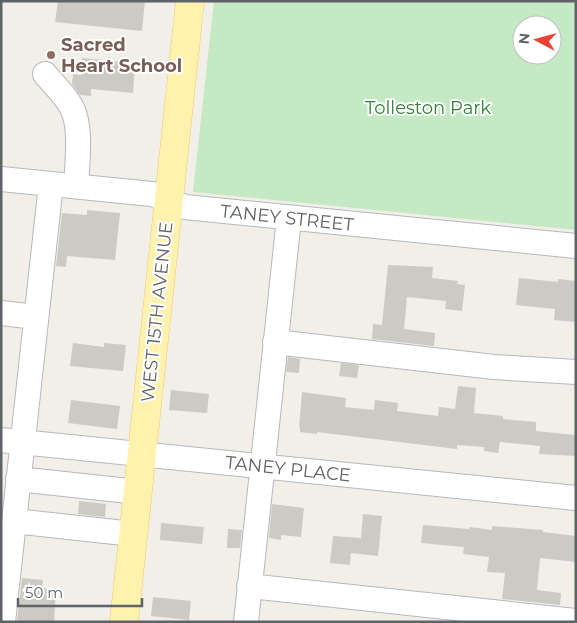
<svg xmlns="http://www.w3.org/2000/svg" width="577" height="623" viewBox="0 0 577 623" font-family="Montserrat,sans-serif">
<rect width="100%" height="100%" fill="#f1efe8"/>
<!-- green -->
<path fill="#c5e8c5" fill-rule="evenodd" d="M214,1h362v229l-383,-38zM522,25h30v30h-30z"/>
<!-- building -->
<path fill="#cccac5" d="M58,1h87l-3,30 -87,-9z
M82,58l53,5 -2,30 -42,-4v7l-11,-1 -8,-11 1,-10 8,1z
M87,210l33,3 -5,47 -48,-4 -1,11 -10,-1 6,-53 25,2z
M388,265l45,2 -1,11 26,3 -1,3 8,1 -3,26 -17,-2 1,-8 -39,-4 -3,32 31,4 -1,13 -62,-7 1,-15 9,1z
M519,278l39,4v-3l18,2v41l-22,-2 1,-11 -39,-4z
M73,343l31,4v-4l22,2 -3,26 -53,-5z
M288,357l12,2 -1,14 -13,-1z
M341,363l18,2 -2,13 -18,-2z
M458,386l18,2 -2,25 29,3v3l33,3v9l40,4v21l-37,-2 1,-8 -40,-4 -2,11 -14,-2v-4l-27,-2v4l-140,-17v2l-17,-2v-5h-1l3,-35 44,6 -1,9 29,3 1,-10 23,3 -1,8 41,5 1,-9 16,2z
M171,390l38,4 -2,19 -38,-3z
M71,400l49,6 -3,23 -49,-6z
M79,501l27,3 -1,13 -27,-3z
M272,504l32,4 -3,29 -20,-2v5l-12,-2z
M363,514l19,2 -4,40 -27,-3 -1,12 -20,-2 3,-27 28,2z
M161,523l43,4 -2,17 -42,-4z
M423,525l46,4 1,-2 22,3v-4l51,4v2l33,4v26l-36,-4 -3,32 24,3 -1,12 -58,-6 3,-26 -18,-1 2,-15 -26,-3 1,-7 -43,-4z
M228,529l14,1 -2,18h-13z
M22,578l21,2 -1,8 14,1 -2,33h-37z
M153,597l38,4 -2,19 -38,-4z"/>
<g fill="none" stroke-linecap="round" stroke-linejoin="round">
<defs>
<path id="minor" d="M45,74c9,11 21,22 27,34 10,20 5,56 4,78
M1,179l151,15 33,13 391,39
M1,313l35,4
M275,342l219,25 82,5
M1,440l575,58
M18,479l120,13
M14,521l119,13
M249,586l327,35
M3,622l48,-438
M246,622l43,-404"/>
<path id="major" d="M124,622l66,-621"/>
</defs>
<!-- minor casing -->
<use href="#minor" stroke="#b5b8bc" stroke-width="26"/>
<!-- major casing -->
<use href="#major" stroke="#f2c960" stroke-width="29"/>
<!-- minor -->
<use href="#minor" stroke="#fff" stroke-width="24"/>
<!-- major -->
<use href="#major" stroke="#fff2af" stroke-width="28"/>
</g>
<!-- markers -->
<circle fill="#8d6e63" stroke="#fff" stroke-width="2" cx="51" cy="55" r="5"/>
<g text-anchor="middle" stroke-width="4" stroke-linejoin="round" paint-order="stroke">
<!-- education labels -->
<g font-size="18" font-weight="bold" fill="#785e54" stroke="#fff" text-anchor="start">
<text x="61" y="51">Sacred<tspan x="61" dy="21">Heart School</tspan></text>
</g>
<!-- park labels -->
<g font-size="18" fill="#348238" stroke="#fff">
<text x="428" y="114">Tolleston Park</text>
</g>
<!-- street labels -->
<g font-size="18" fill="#5f6368" stroke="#fff">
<text transform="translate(287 218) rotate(6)" y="6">TANEY STREET</text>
<text transform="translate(157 312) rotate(-84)" y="6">WEST 15TH AVENUE</text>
<text transform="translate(288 469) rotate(6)" y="6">TANEY PLACE</text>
</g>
</g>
<!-- border -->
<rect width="577" height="623" fill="none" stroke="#5f6368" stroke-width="5"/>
<!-- north arrow -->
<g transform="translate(537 40) rotate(276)"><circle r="24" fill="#ffffff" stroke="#bfc1c3"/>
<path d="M0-4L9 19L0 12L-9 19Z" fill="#ea4335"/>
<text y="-8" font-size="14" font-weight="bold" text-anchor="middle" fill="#5f6368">N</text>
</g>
<!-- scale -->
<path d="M18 598v8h124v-8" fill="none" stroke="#5f6368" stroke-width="2.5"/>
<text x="25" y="598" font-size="15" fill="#5f6368" stroke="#ffffff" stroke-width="4" paint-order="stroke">50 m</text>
</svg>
